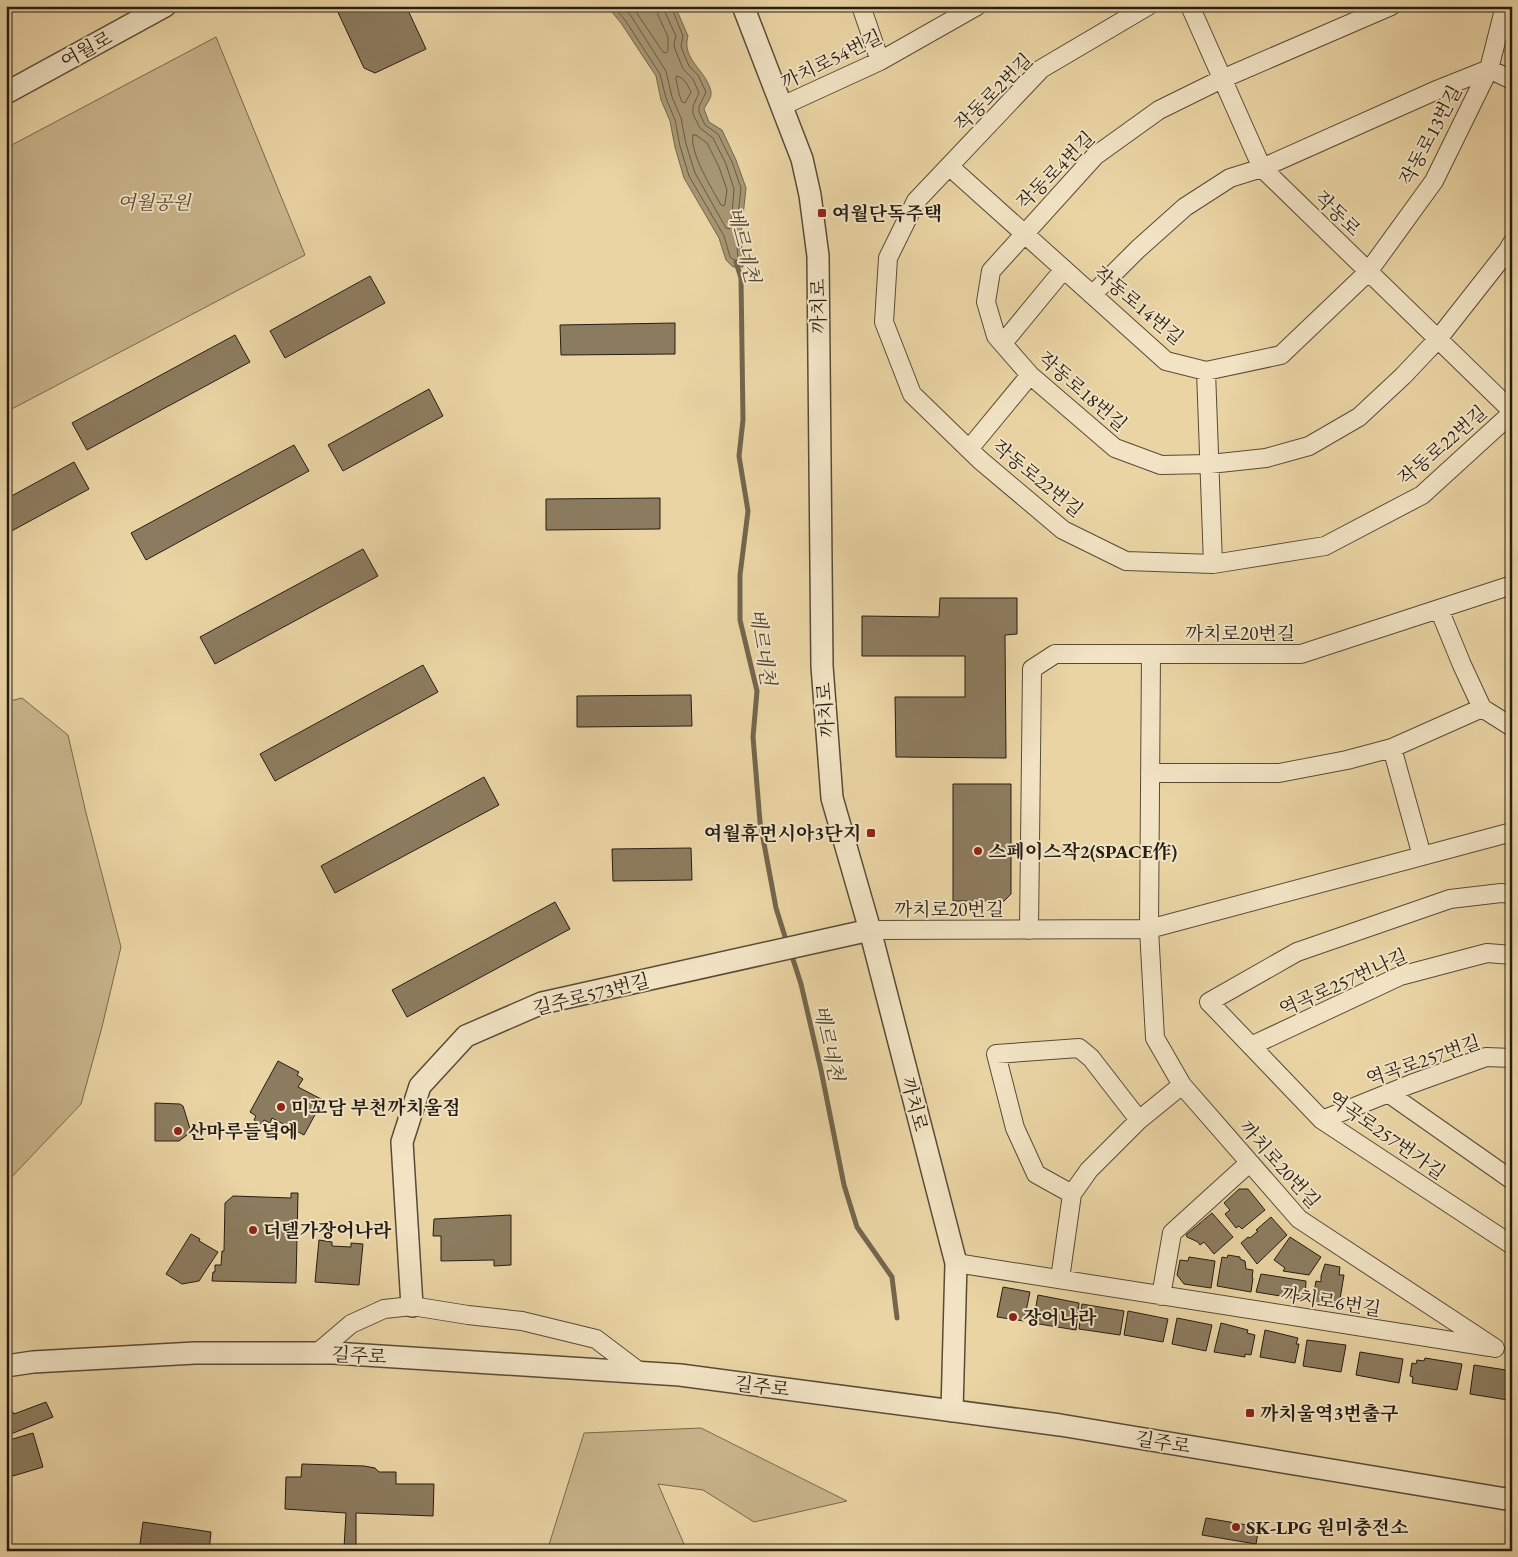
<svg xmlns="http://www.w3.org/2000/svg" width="1518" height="1557" viewBox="0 0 1518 1557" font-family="'EB Garamond','Noto Serif KR',serif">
<rect width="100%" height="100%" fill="#ead4a4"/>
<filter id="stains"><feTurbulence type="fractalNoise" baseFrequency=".004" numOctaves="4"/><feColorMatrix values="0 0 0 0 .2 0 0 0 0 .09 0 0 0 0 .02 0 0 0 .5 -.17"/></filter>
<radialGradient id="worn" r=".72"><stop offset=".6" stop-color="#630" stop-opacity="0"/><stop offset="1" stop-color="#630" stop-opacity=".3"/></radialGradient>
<!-- green -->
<path fill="#c9b58c" stroke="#786950" d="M216,37l89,218 -299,157v-264z
M22,698l46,37 18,78 35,134 -19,80 -21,77 -75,79v-481z
M701,1428l146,73 -93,21 -51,-32 -45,-6 29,67h-140l37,-118z"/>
<!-- water -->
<path fill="#a79673" stroke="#73664d" d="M607,6h68l13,30c-7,24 19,34 23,56 1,6 -5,12 -7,17l5,13 13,8 14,30 10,28 -5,47 2,32h-10l-7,-7 -7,-22 -35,-60 -9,-31 -5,-26 -9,-21 -5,-24 -35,-53z"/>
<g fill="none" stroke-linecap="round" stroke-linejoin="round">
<!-- shore -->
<path stroke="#665a44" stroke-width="1" d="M613,6l12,14 35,54 6,24 9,22 5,26 9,30 35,60 6,21 6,4 2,-3 -2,-23 5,-47 -9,-26 -14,-28 -13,-9 -6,-13v-5l7,-15 -8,-17 -9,-9 -8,-19 2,-11 -12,-30
M622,6l9,10 35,55 6,26 9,21 5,26 9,29 31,55 3,1 2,-2 3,-38 -8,-25 -13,-26 -13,-10 -7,-14v-8l6,-13 -6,-14 -10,-10 -8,-20 -1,-5 2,-8 -11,-24 -1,-6
M632,6l31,46 3,1 2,-2v-14l-10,-22 -1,-9
M677,76c8,2 11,10 14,16l-6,11 -3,-1 -3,-8 -3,-15z
M693,135h3l11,8 12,24 8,23 -2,14 -1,2 -3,-1c-9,-16 -32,-53 -28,-70z"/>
<!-- stream -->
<path stroke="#73664d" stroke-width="5" d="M736,262l5,16 2,142 -4,36 9,55 -8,64v45l17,71 -4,46 7,85 16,86 11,35
M791,953l10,31 20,86 23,115 13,42 35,50 5,41"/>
</g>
<!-- building -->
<path fill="#8c7c5f" stroke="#261d14" d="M335,6h71l20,43 -51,24 -11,-5z
M370,276l15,27 -100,55 -15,-27z
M675,323v31l-114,1 -1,-30z
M235,335l15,27 -163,88 -15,-27z
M429,389l14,27 -100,55 -15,-26z
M294,445l15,26 -163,89 -15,-27z
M74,462l15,27 -83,45v-35z
M660,498v31l-114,1v-31z
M363,549l15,27 -163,88 -15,-27z
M940,598h77v36l-12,1 1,123 -110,-1 -1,-60h70v-41h-103v-40l77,1z
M423,665l15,27 -163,89 -15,-27z
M691,695l1,31 -115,1v-31z
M484,777l15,28 -164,88 -14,-27z
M953,784h58v110l-7,7h-51z
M691,848l1,32 -79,1 -1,-32z
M555,902l15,27 -163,88 -15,-27z
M278,1061l21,11 -2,3 6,4 -5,8 25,13 -19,35 -32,-17 -2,5 -6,-3 -3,4 -7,-4 2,-4 -6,-4z
M155,1103l25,1 3,2 8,26 -12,9h-24z
M1239,1189h9l17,21 -23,19 -3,-3 -3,2 -11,-14 5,-4 -6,-7z
M291,1193h7l-2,90 -84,-2 1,-9h2v-7h6l1,-14h2l1,-48 8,-7 58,2z
M1212,1213l21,24 -19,17 -10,-12 -4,3 -2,-3 -11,-5 -1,-2z
M511,1215v50l-17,1v-6l-53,1v-25h-8l1,-17z
M1271,1217l16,18 -30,29 -16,-21 7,-6 2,1 8,-7 -2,-1z
M191,1234l9,5 -1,2 19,11 -19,29 -17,3 -16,-10z
M1290,1237l31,20 -12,18 -26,-4 2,-3 -11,-8z
M319,1240l13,2v4l19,1v-4l12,1 -4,41 -44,-3z
M1228,1255l12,2v2l5,2 1,8 7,1 -1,8h1l-2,14 -34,-6 5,-29 5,1z
M1189,1257l26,4 -4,27 -27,-4 -7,-9 3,-15 8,1z
M1325,1264l15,3 -1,8h5l-4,24 -8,7 -20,-4 4,-21 5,1v-6z
M1261,1274l45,7 -1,19 -49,-8z
M1003,1287l27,5 -6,29 -27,-4z
M1038,1295l41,8 -3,27 -43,-7z
M1082,1304l42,7 -4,24 -41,-6z
M1128,1311l40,8 -5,23 -39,-7z
M1177,1318l35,7 -6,26 -34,-7z
M1221,1323l27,7 -1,3 8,2 -4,20 -6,-1v3l-31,-5z
M1265,1330l33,8 -2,6h3l-4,19 -35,-6z
M1307,1340l39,5 -5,27 -38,-6z
M1360,1352l43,7 -4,24 -43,-8z
M1425,1358l37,6 -5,26 -45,-7 1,-6 -3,-1 2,-13 4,1 1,-4 7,1z
M1474,1365l38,6 -4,29 -38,-6z
M46,1402l7,15 -47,19v-22l7,-2 1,2z
M33,1433l10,34 -30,9 -7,-19v-16z
M302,1464l62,2 11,2 4,4h17v12h38l-1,32 -77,-3v36l14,-1v3h17h-112v-5l69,2 2,-35 -61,-4 1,-32h15z
M1206,1518l53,9 -3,17 -54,-9z
M143,1522l68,10 -2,19h-70z"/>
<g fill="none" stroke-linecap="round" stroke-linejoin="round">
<defs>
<path id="minor" d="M861,6l19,55
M1148,6l-107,63 -125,132 -28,57 -4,64 28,72 68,66 83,70 63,31 87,3 112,-18 97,-51 90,-82
M1190,6l72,162 250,243
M1391,6l-169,73 -63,31 -64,46 -104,115 -5,31 10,34 34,39 85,73 46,17 49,-1 56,-6 43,-12 50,-29 44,-41 35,-37 70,-89 4,-7
M782,106l98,-45 97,-55
M949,166l217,195 40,10 75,-16 87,-83 66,-91 55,-112 16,-63
M1092,295l46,-46 47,-42 45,-29 32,-10 177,-79 50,-20 23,11
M1003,343l61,-74
M1206,371l7,193
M969,449l61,-74
M1439,609l23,56 20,43 30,19
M1151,654l-2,275 6,109 27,47 117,134 196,129
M1392,748l30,108
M1150,773h129l68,-13 45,-12 90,-40
M1512,894l-11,-1 -51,6 -153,53 -88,50 113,118 190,125
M870,930l279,-1 363,-97
M1029,930l3,-261 23,-15h246l211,-69
M1251,1046l149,-70 87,-23 25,2
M1388,1093l124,87
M1322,1120l89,-36 75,-27 26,1
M1072,1194l-36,-20 -21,-46 -19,-74 83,-6 12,10 48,62
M956,1263l534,84
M1060,1279l12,-85 17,-24 50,-50 43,-35
M1161,1296l11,-63 77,-70
M317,1353l34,-29 33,-15 28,-3 56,9 54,6 74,18 45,34"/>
<path id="tertiary" d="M743,6l59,153 8,36 8,61 4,410 10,132 38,132 86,333 -4,148
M6,93l159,-87
M412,1306l-10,-164 18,-56 46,-50 76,-33 328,-73
M6,1366l27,-4 162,-9h138l347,22 380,50 452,75"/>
</defs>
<!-- minor casing -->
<use href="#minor" stroke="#574b38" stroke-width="20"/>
<!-- tertiary casing -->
<use href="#tertiary" stroke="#574b38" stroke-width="24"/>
<!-- minor -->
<use href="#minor" stroke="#f1e3c4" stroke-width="18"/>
<!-- tertiary -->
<use href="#tertiary" stroke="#f1e3c4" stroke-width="21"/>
</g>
<!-- markers -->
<g fill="#8f2418" stroke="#f1e3c4" stroke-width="2">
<rect x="817" y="208" width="10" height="10" rx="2.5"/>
<rect x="866" y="828" width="10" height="10" rx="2.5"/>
<circle cx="978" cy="851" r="5"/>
<circle cx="281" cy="1107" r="5"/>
<circle cx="178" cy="1131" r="5"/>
<circle cx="253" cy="1230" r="5"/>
<circle cx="1013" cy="1317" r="5"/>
<rect x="1245" y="1408" width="10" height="10" rx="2.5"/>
<circle cx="1236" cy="1527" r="5"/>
</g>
<g text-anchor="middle" stroke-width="4" stroke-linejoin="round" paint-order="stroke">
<!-- street labels -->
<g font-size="19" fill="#261d14" stroke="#f1e3c4">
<text transform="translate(86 49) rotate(-29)" y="7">여월로</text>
<text transform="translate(831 59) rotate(-26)" y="7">까치로54번길</text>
<text transform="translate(993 92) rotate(-45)" y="7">작동로2번길</text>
<text transform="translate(1430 135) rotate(-62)" y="7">작동로13번길</text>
<text transform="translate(1055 170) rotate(-45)" y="7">작동로4번길</text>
<text transform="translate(1338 213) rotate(44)" y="7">작동로</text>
<text transform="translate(1139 305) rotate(40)" y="7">작동로14번길</text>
<text transform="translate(818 306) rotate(-91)" y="7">까치로</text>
<text transform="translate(1083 391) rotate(41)" y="7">작동로18번길</text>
<text transform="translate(1442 445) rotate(-41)" y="7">작동로22번길</text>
<text transform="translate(1038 478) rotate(39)" y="7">작동로22번길</text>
<text x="1240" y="640">까치로20번길</text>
<text transform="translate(825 710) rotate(-94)" y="7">까치로</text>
<text x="949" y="916">까치로20번길</text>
<text transform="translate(1343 982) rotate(-24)" y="7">역곡로257번나길</text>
<text transform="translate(591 994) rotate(-14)" y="7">길주로573번길</text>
<text transform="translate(1423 1060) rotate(-19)" y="7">역곡로257번길</text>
<text transform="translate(915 1104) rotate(75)" y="7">까치로</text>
<text transform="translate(1387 1135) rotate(35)" y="7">역곡로257번가길</text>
<text transform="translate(1280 1164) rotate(48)" y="7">까치로20번길</text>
<text transform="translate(1331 1301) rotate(9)" y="7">까치로6번길</text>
<text transform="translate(359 1355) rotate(3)" y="7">길주로</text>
<text transform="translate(762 1386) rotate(7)" y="7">길주로</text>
<text transform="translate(1163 1442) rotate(9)" y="7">길주로</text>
</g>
<!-- park labels -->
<g font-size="19" font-style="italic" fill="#574b38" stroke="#f1e3c4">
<text x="154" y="209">여월공원</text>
</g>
<!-- poi labels -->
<g font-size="19" font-weight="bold" fill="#261d14" stroke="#f1e3c4" text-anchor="start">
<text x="832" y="220">여월단독주택</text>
<text x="861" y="840" text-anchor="end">여월휴먼시아3단지</text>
<text x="988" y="858">스페이스작2(SPACE作)</text>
<text x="291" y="1114">미꼬담 부천까치울점</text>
<text x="188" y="1138">산마루들녘에</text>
<text x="263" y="1237">더델가장어나라</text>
<text x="1023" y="1324">장어나라</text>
<text x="1260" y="1420">까치울역3번출구</text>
<text x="1246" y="1534">SK-LPG 원미충전소</text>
</g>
<!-- water labels -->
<g font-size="20" font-style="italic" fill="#534735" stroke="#f1e3c4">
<text transform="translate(744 245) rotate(76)" y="7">베르네천</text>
<text transform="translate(763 647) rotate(81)" y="7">베르네천</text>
<text transform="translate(829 1043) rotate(78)" y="7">베르네천</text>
</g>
</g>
<!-- margin -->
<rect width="1518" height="1557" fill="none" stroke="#ead4a4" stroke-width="25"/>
<rect x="8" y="8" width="1503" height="1542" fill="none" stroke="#261d14" stroke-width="2.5"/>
<rect x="12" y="12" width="1493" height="1532" fill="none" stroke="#261d14"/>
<rect width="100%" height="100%" filter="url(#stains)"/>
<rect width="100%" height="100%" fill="url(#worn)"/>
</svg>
